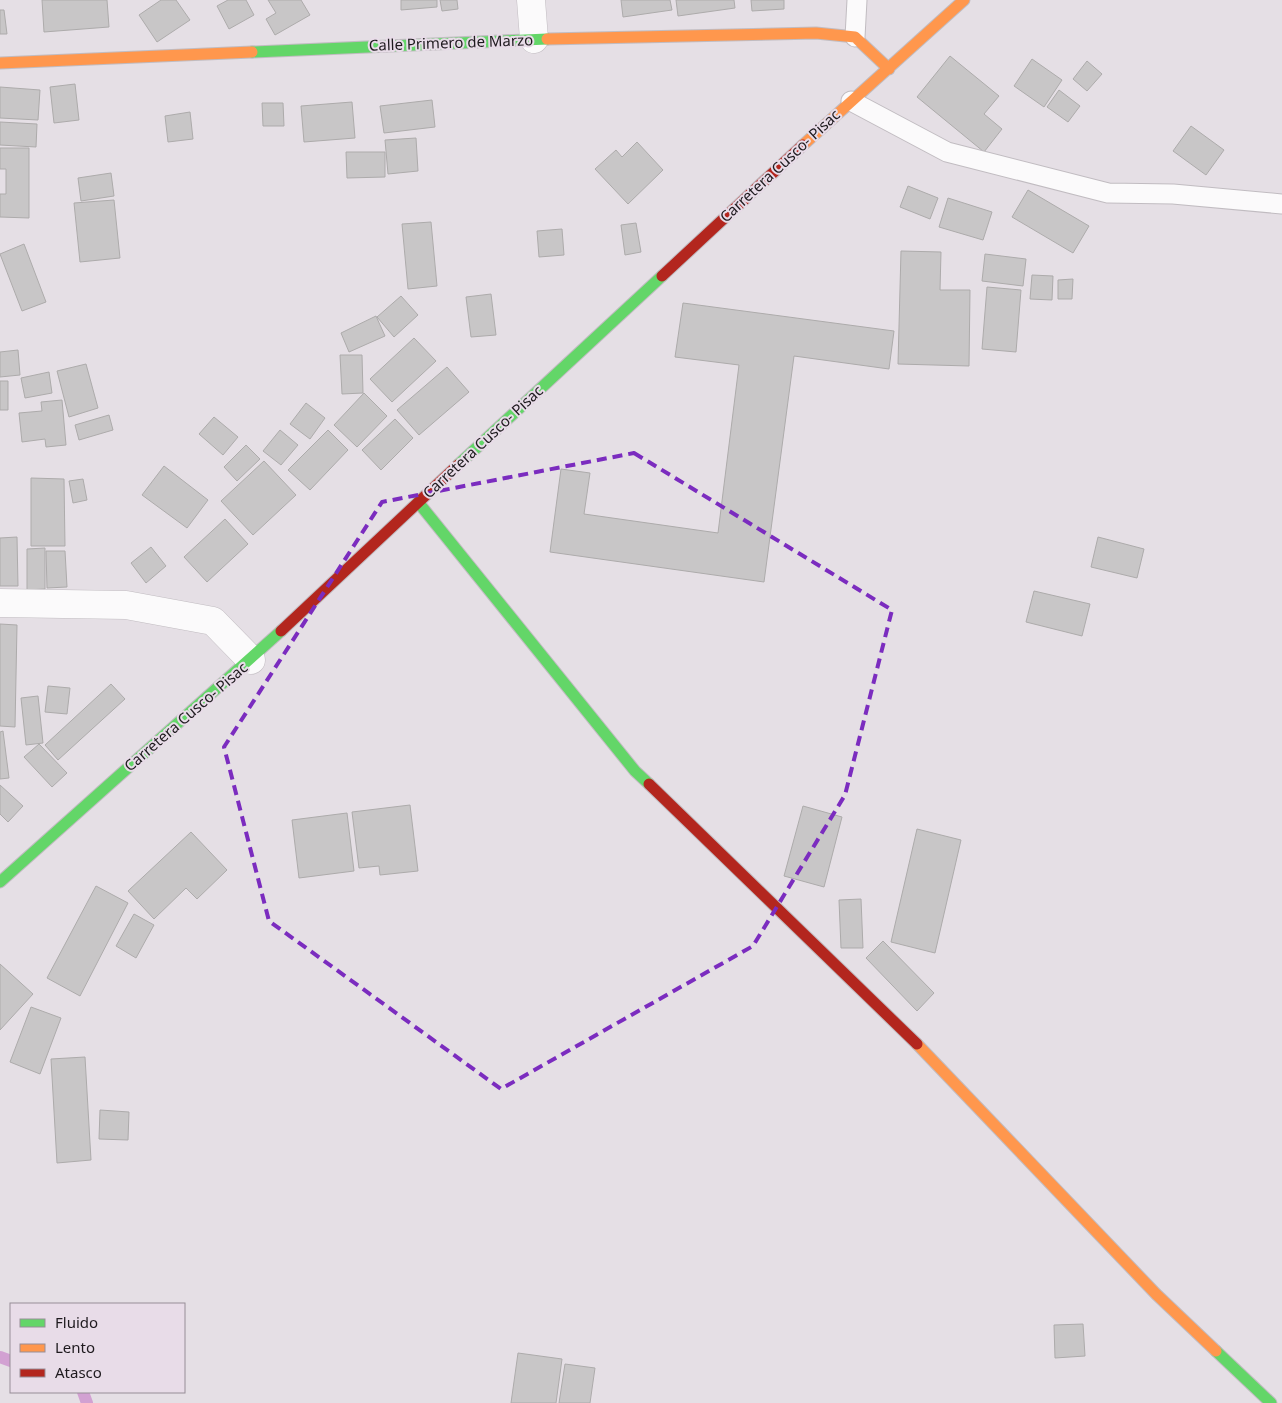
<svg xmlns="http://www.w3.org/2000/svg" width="1282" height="1403" viewBox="0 0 1282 1403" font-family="'Noto Sans',sans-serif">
<rect width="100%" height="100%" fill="#e5dfe5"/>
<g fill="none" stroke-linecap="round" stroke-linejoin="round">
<!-- stream -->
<path stroke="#d2a1d2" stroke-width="12" d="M0,1357l11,4
M83,1392l4,11"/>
</g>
<!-- building -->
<path fill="#c8c6c7" stroke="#adabab" d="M42,0h65l2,27 -65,5z
M161,0h15l14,20 -33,22 -18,-27z
M228,0h18l8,15 -25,14 -12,-23z
M268,0h33l9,15 -35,20 -9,-16 10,-6z
M401,0h36v7l-36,3z
M440,0h17l1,9 -16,2z
M621,0h49l2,10 -49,7z
M676,0h58l1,8 -57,8z
M751,0h33v9l-32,2z
M0,10h4l3,24h-7z
M950,56l49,40 -15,18 18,15 -18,23 -67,-55z
M1032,59l30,21 -18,27 -30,-21z
M1087,61l15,13 -15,17 -14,-12z
M75,84l4,36 -25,3 -4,-36z
M0,87l40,3 -2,30 -38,-2z
M1059,90l21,16 -12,16 -21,-15z
M432,100l3,27 -51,6 -4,-27z
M352,102l3,36 -51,4 -3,-36z
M262,103h21l1,23h-21z
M190,112l3,27 -25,3 -3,-26z
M0,122l37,2 -1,23 -36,-2z
M1191,126l33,24 -18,25 -33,-24z
M416,138l2,33 -30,3 -3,-34z
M637,142l26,28 -35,34 -33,-35 21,-19 6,7z
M0,148h29v70l-29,-1v-23h6v-25h-6z
M346,152h39v25l-38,1z
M111,173l3,23 -33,5 -3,-23z
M908,186l30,12 -8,21 -30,-12z
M1028,190l61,36 -16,27 -61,-36z
M948,198l44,14 -9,28 -44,-13z
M114,200l6,58 -40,4 -6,-59z
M431,222l6,64 -29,3 -6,-65z
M636,223l5,29 -16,3 -4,-30z
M562,229l2,26 -25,2 -2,-26z
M24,244l22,58 -24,9 -22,-57z
M901,251l40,1 -1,38h30l-1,76 -71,-2z
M985,254l41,5 -3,27 -41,-5z
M1032,275l21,1 -1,24 -22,-1z
M1073,279l-1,20h-14v-19z
M987,287l34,3 -5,62 -34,-3z
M491,294l5,41 -25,2 -5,-40z
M401,296l17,19 -24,22 -17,-20z
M683,303l211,28 -5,38 -95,-13 -30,226 -214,-30 11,-83 29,4 -6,41 134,19 21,-168 -64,-8z
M376,316l9,20 -36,16 -8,-19z
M414,338l22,23 -44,41 -22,-23z
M18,350l2,25 -20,2v-25z
M340,355h22l1,38 -21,1z
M86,364l12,44 -29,9 -12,-46z
M447,367l22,25 -50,43 -22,-25z
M49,372l3,21 -27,5 -4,-20z
M0,381h8v29h-8z
M364,393l23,23 -30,31 -23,-22z
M62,400l4,45 -20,2 -1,-8 -23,3 -3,-29 23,-2 -1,-9z
M306,403l19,15 -15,21 -20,-15z
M109,415l4,15 -34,10 -4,-15z
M214,417l24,20 -15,18 -24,-21z
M395,419l18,19 -32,32 -19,-20z
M280,430l18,15 -17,20 -18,-14z
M328,430l20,20 -38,40 -22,-20z
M246,445l14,14 -23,22 -13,-14z
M264,461l32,34 -43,40 -32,-34z
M164,466l44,34 -21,28 -45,-33z
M31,478l33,1 1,67h-34z
M83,479l4,21 -14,3 -4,-22z
M225,519l23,25 -41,38 -23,-25z
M17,537l1,49h-18v-48z
M1098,537l46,12 -7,29 -46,-11z
M151,547l15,19 -20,17 -15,-20z
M45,548v41l-18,1v-41z
M46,551h19l2,36 -20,1z
M1034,591l56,13 -8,32 -56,-14z
M0,624l17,1 -2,102 -15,-1z
M111,684l14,15 -67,61 -13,-15z
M48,686l22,2 -3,26 -22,-2z
M38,696l5,47 -17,2 -5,-47z
M3,731l6,47 -9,1v-47z
M39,744l28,29 -15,14 -28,-30z
M0,785l23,21 -15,16 -8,-8z
M410,805l8,66 -38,4 -1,-9 -20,2 -7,-56z
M803,806l39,11 -18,70 -40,-11z
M347,813l7,58 -55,7 -7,-58z
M917,829l44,11 -26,113 -44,-11z
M191,832l36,38 -30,29 -11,-11 -32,31 -26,-28z
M96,886l32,17 -48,93 -33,-18z
M861,899l2,49h-22l-2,-48z
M134,914l20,11 -18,33 -20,-12z
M883,941l51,52 -17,18 -51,-53z
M0,964l33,30 -33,36z
M31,1007l30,11 -21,56 -30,-12z
M85,1057l6,103 -34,3 -6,-104z
M100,1110l29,2 -1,28 -29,-1z
M1083,1324l2,32 -30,2 -1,-33z
M518,1353l44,6 -6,44h-45z
M565,1364l30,4 -5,35h-31z"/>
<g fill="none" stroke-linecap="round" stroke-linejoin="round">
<defs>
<path id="lane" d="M855,37l2,-37
M851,101l96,51 161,41 65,1 109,10"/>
<path id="street" d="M531,0l3,39
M0,603l126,2 87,16 38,39"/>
<path id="fast" d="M252,52l295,-13
M458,465l204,-189
M418,502l217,269 14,13
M0,882l281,-251
M1216,1351l55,52"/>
<path id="slow" d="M547,39l269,-6 39,4 34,32
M0,63l252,-11
M803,145l161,-145
M917,1044l239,250 60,57"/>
<path id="jam" d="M662,276l141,-131
M281,631l177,-166
M649,784l268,260"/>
</defs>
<!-- lane casing -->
<use href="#lane" stroke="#c1bcc1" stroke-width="21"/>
<!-- street casing -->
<use href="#street" stroke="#c1bcc1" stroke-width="29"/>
<!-- fast casing -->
<use href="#fast" stroke="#c1bcc1" stroke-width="13"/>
<!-- slow casing -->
<use href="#slow" stroke="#c1bcc1" stroke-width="13"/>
<!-- jam casing -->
<use href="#jam" stroke="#c1bcc1" stroke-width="13"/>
<!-- lane -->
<use href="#lane" stroke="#fbfafb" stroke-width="19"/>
<!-- street -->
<use href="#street" stroke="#fbfafb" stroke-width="28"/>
<!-- fast -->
<use href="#fast" stroke="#63d668" stroke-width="11"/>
<!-- slow -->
<use href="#slow" stroke="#ff974d" stroke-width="11"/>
<!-- jam -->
<use href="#jam" stroke="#b3261e" stroke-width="11"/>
</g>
<!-- marked area -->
<path fill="none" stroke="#7b2cbf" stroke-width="4" stroke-dasharray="10 6" stroke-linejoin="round" d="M634,453l258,157 -47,185 -92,151 -252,143 -232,-168 -45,-174 158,-245z"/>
<g text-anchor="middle" stroke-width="4" stroke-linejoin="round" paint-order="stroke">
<!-- street labels -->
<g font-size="15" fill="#1e1a1e" stroke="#e8dce8">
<text transform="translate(451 43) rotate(-2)" y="5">Calle Primero de Marzo</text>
<text transform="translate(780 166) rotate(-43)" y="5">Carretera Cusco- Pisac</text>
<text transform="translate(483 442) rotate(-43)" y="5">Carretera Cusco- Pisac</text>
<text transform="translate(186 717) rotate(-41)" y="5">Carretera Cusco- Pisac</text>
</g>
</g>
<!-- legend -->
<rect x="10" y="1303" width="175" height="90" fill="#e8dce8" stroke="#978e97"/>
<rect x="20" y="1319" width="25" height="8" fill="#63d668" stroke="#978e97"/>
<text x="55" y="1328" font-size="15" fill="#1e1a1e">Fluido</text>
<rect x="20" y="1344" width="25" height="8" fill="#ff974d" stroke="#978e97"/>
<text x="55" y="1353" font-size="15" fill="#1e1a1e">Lento</text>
<rect x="20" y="1369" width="25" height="8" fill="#b3261e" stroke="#978e97"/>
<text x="55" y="1378" font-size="15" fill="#1e1a1e">Atasco</text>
</svg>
